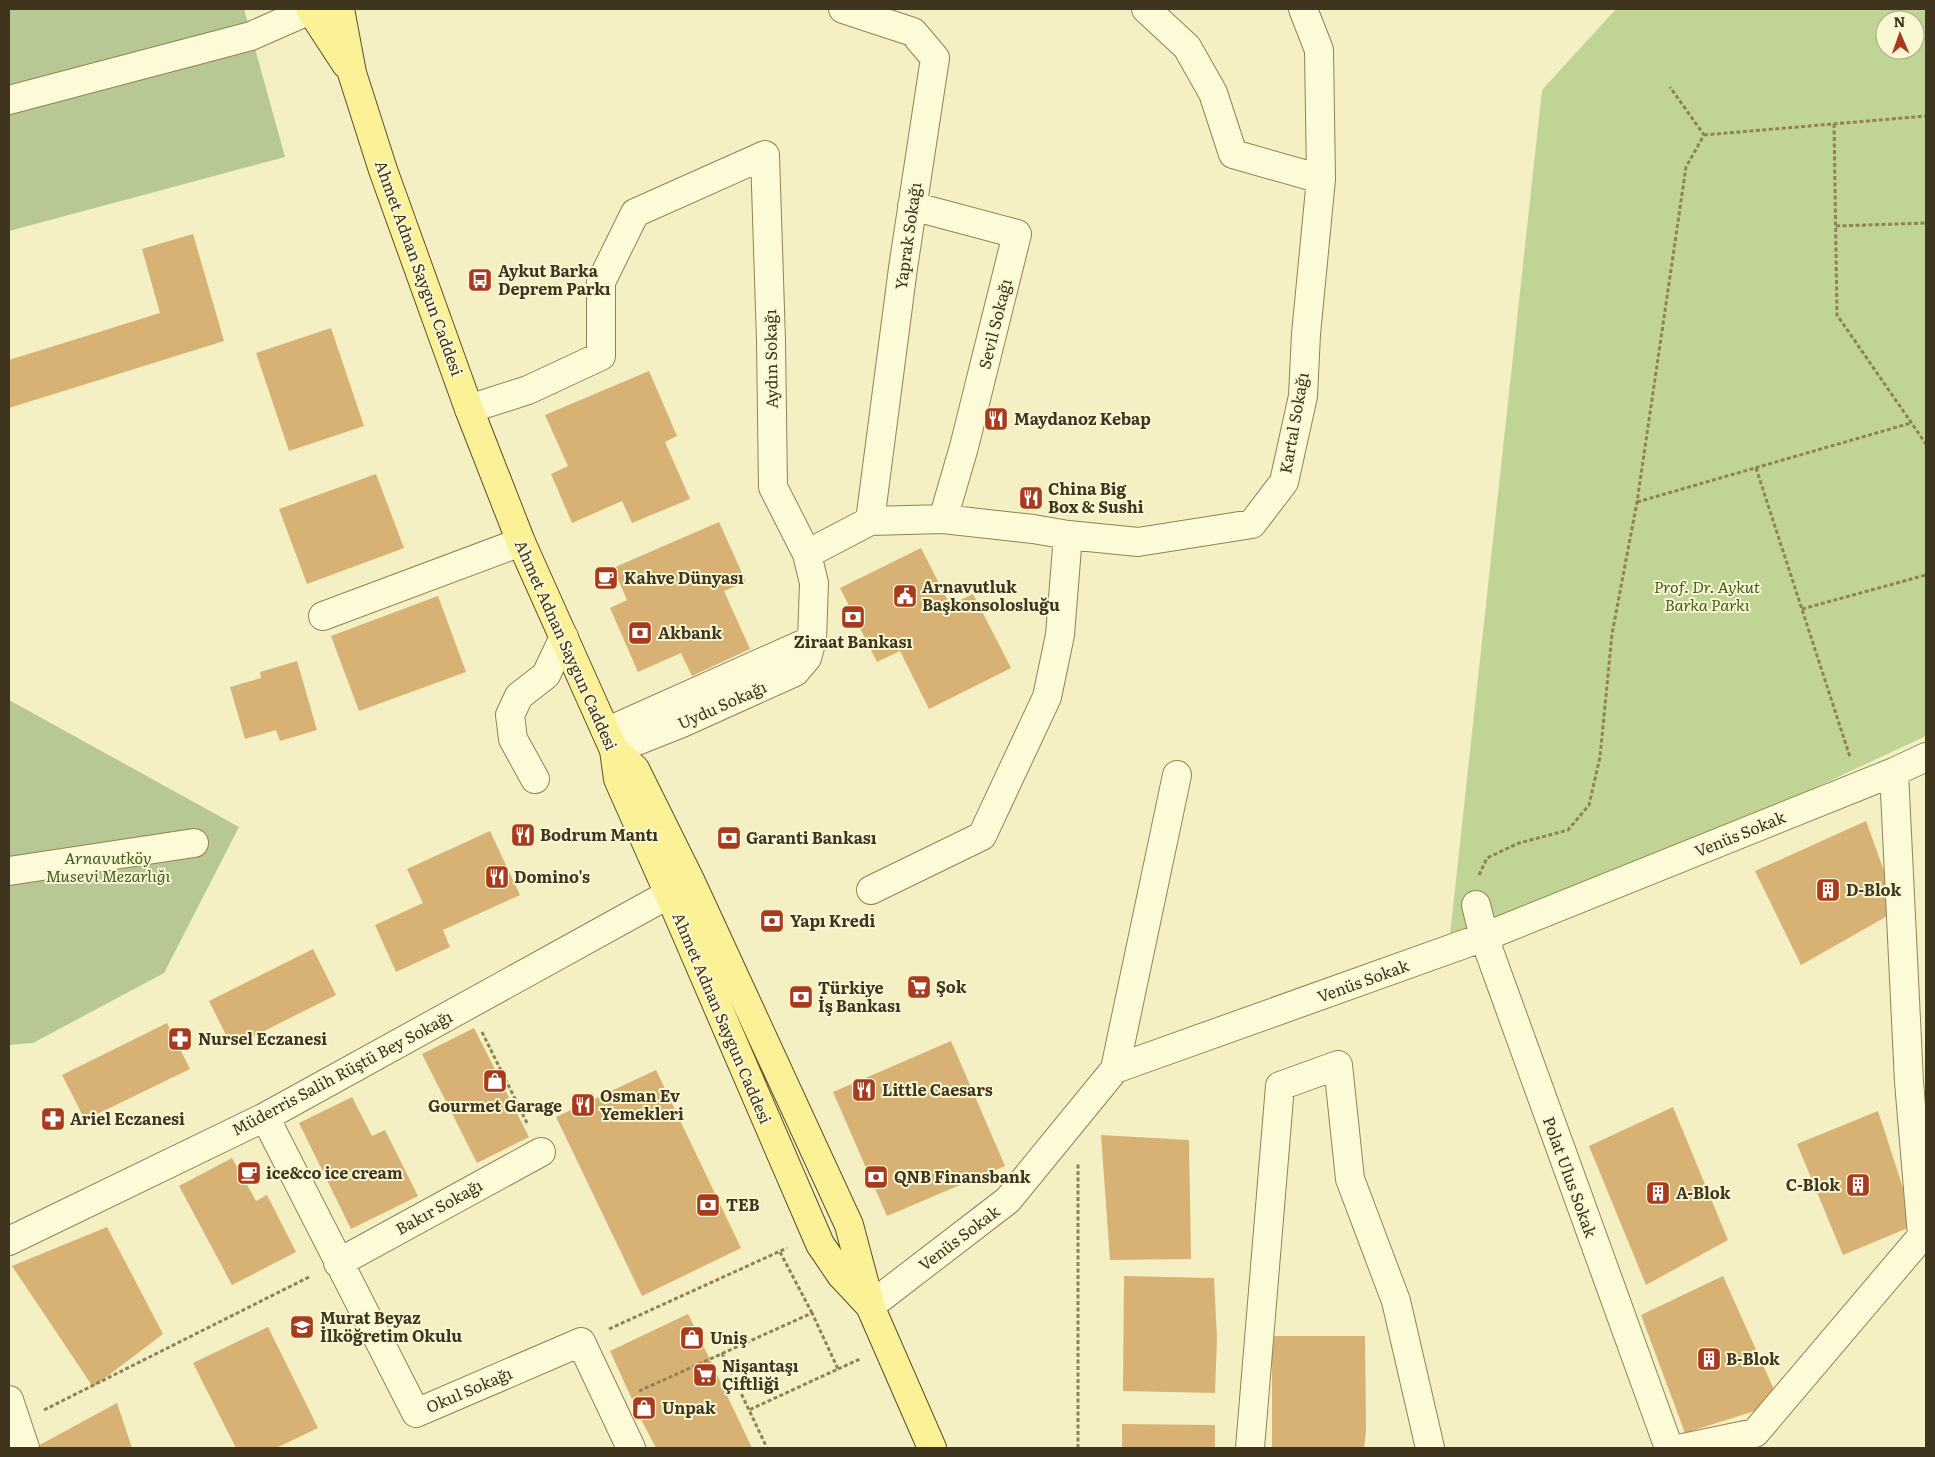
<svg xmlns="http://www.w3.org/2000/svg" width="1935" height="1457" viewBox="0 0 1935 1457" font-family="Literata,serif">
<rect width="100%" height="100%" fill="#f4f0c3"/>
<!-- green -->
<path fill="#bfd495" fill-rule="evenodd" d="M1616,9h310v727l-144,67 -332,132 92,-845zM1885,20h30v30h-30z"/>
<!-- cemetery -->
<path fill="#b7c895" d="M9,9h235l41,148 -276,74z
M9,700l230,127 -75,146 -131,70 -24,2z"/>
<!-- building -->
<path fill="#d7b274" d="M193,234l31,107 -215,67v-48l151,-47 -18,-64z
M331,328l33,98 -75,25 -33,-98z
M649,371l28,65 -12,6 25,57 -58,24 -10,-22 -50,22 -21,-49 17,-8 -23,-51z
M376,474l28,74 -97,36 -28,-75z
M719,522l27,60 -22,9 26,58 -58,27 -11,-23 -43,19 -28,-64 17,-8 -14,-32z
M921,548l29,57 23,-11 38,74 -82,41 -29,-58 -23,11 -37,-74z
M438,596l28,76 -107,39 -28,-75z
M297,661l20,69 -37,11 -4,-11 -31,9 -15,-52 31,-9 -1,-6z
M1866,821l32,89 -97,55 -46,-94z
M490,831l30,64 -77,35 7,17 -54,25 -21,-47 48,-22 -16,-34z
M313,949l23,46 -104,52 -23,-46z
M167,1023l23,46 -105,51 -23,-45z
M474,1028l55,109 -52,26 -55,-109z
M951,1041l54,125 -118,50 -54,-124z
M656,1070l85,178 -99,48 -86,-179z
M352,1097l20,39 13,-6 33,66 -67,33 -52,-106z
M1673,1107l55,133 -82,45 -57,-139z
M1878,1111l37,114 -72,30 -46,-111z
M1101,1135l88,5 2,119 -81,1z
M232,1158l24,43 11,-6 29,57 -64,33 -53,-99z
M107,1227l56,107 -70,53 -81,-121z
M1124,1276l90,2 3,60 -2,55 -92,-2z
M1723,1276l57,127 -95,30 -44,-118z
M688,1314l3,6 61,128h-96l-15,-29 -31,-68z
M268,1327l50,101 -42,20h-40l-43,-85z
M1272,1336h93l1,95 -2,17h-92z
M117,1403l15,45h-98z
M1122,1424l93,1v23h-93z"/>
<g fill="none" stroke-linecap="round" stroke-linejoin="round">
<defs>
<path id="minor" d="M843,9l70,23 22,26 -32,210 -33,253
M1146,9l41,38 26,46 20,61 88,25
M9,100l242,-64 59,-26
M912,206l105,28 -53,213 -21,72
M469,409l59,-19 73,-34v-74l34,-69 130,-58 6,186 2,146 34,67 7,29 -2,57 -5,18 -12,14 -113,51 -68,27
M807,554l63,-33 73,-2 90,10 35,6 70,7 114,-18 32,-42 19,-86 3,-62 15,-155 -2,-129 -16,-41
M323,616l198,-74
M606,732l206,-92
M1894,772l15,310 13,154
M535,779l-22,-40 -3,-24 9,-19 27,-21 18,-38
M9,871l185,-28
M871,890l111,-54 65,-139 13,-62 8,-100
M1476,905l8,32 185,511
M1115,1069l62,-294
M265,1117l151,296 165,-71 50,106
M9,1241l256,-124 424,-234
M338,1263l203,-111
M870,1306l138,-106 107,-131 369,-132 410,-165 32,-15
M9,1400l16,48
M1250,1448l30,-362 58,-21 12,114 46,122 34,147
M1683,1448l72,-15 167,-197 4,-2"/>
<path id="major" d="M310,9l36,55
M340,9l12,64 31,97 86,239 52,133 93,208 4,29 51,115 151,350 21,31 29,31 62,142
M614,750l21,19 56,113 158,343 21,79"/>
</defs>
<!-- minor casing -->
<use href="#minor" stroke="#918256" stroke-width="30"/>
<!-- major casing -->
<use href="#major" stroke="#5e4e2b" stroke-width="30"/>
<!-- path -->
<path stroke="#918256" stroke-width="3" stroke-dasharray="4 2.5" stroke-linecap="butt" d="M1834,124l3,191 89,129
M1704,135l222,-19
M1836,226l90,-3
M1756,468l94,289
M1637,502l274,-79
M1802,609l124,-34
M1479,875l8,-17 32,-15 49,-13 21,-25 11,-48 12,-123 25,-132 49,-335 18,-32 -34,-48
M482,1032l46,93
M780,1252l32,61
M609,1329l178,-81
M722,1353l45,95
M838,1369l22,-10
M639,1391l173,-78 26,56 -89,41
M44,1410l267,-134
M1078,1448v-284"/>
<!-- minor -->
<use href="#minor" stroke="#fdfad7" stroke-width="28"/>
<!-- major -->
<use href="#major" stroke="#fbf196" stroke-width="28"/>
</g>
<!-- icons -->
<defs>
<symbol id="bus-square" viewBox="-11 -11 22 22"><rect x="-9" y="-9" width="18" height="18" rx="4" fill="#a83b1e" stroke="#faf7d3"/><path d="M-5-6H5V4H4V6H2V4H-2V6H-4V4H-5ZM-3.5-4V0h7V-4ZM-3.5 1.2v1.5H-2V1.2ZM2 1.2v1.5H3.5V1.2Z" fill="#fff"/></symbol>
<symbol id="restaurant-square" viewBox="-11 -11 22 22"><rect x="-9" y="-9" width="18" height="18" rx="4" fill="#a83b1e" stroke="#faf7d3"/><path d="M-5-6h1v4h1v-4h1v4h1v-4h1v5L-1.5 .5V6h-2V.5L-5-1ZM5-6V6H3V1.5H1.5Q1.5-4 5-6Z" fill="#fff"/></symbol>
<symbol id="cafe-square" viewBox="-11 -11 22 22"><rect x="-9" y="-9" width="18" height="18" rx="4" fill="#a83b1e" stroke="#faf7d3"/><path d="M-5.5-4.5H6V0H3Q3 3.5 0 3.5H-2.5Q-5.5 3.5-5.5 0ZM3-3.2v2h1.7v-2ZM-6 4.5H4V6H-6Z" fill="#fff"/></symbol>
<symbol id="civic-square" viewBox="-11 -11 22 22"><rect x="-9" y="-9" width="18" height="18" rx="4" fill="#a83b1e" stroke="#faf7d3"/><path d="M-.6-6.5H3V-4.5H.6V-3L4-1V1h2V6H-6V1h2V-1L-.6-3ZM-1.2 2.5V6h2.4V2.5Z" fill="#fff"/></symbol>
<symbol id="bank-square" viewBox="-11 -11 22 22"><rect x="-9" y="-9" width="18" height="18" rx="4" fill="#a83b1e" stroke="#faf7d3"/><path d="M-6-4H6V4H-6ZM0-2.3a2.3 2.3 0 1 0 0 4.6a2.3 2.3 0 1 0 0-4.6Z" fill="#fff"/></symbol>
<symbol id="building-square" viewBox="-11 -11 22 22"><rect x="-9" y="-9" width="18" height="18" rx="4" fill="#a83b1e" stroke="#faf7d3"/><path d="M-4-6H4V6H1V3H-1V6H-4ZM-2.5-4.3h1.7v1.8h-1.7ZM.8-4.3h1.7v1.8H.8ZM-2.5-1h1.7V.8h-1.7ZM.8-1h1.7V.8H.8Z" fill="#fff"/></symbol>
<symbol id="supermarket-square" viewBox="-11 -11 22 22"><rect x="-9" y="-9" width="18" height="18" rx="4" fill="#a83b1e" stroke="#faf7d3"/><path d="M-6-5.5h2.5l.6 2H6L4.5 2H-2.5L-4.4-4H-6ZM-1.5 3.2a1.3 1.3 0 1 0 .1 0ZM3 3.2a1.3 1.3 0 1 0 .1 0Z" fill="#fff"/></symbol>
<symbol id="pharmacy-square" viewBox="-11 -11 22 22"><rect x="-9" y="-9" width="18" height="18" rx="4" fill="#a83b1e" stroke="#faf7d3"/><path d="M-2-6h4v4h4v4h-4v4h-4v-4h-4v-4h4Z" fill="#fff"/></symbol>
<symbol id="shop-square" viewBox="-11 -11 22 22"><rect x="-9" y="-9" width="18" height="18" rx="4" fill="#a83b1e" stroke="#faf7d3"/><path d="M-5-2.5h2.3a2.7 3.5 0 0 1 5.4 0H5L5.5 6h-11ZM-1.5-2.5h3a1.5 2.3 0 0 0-3 0Z" fill="#fff"/></symbol>
<symbol id="school-square" viewBox="-11 -11 22 22"><rect x="-9" y="-9" width="18" height="18" rx="4" fill="#a83b1e" stroke="#faf7d3"/><path d="M0-5L7-2L0 1L-7-2ZM-4 1L0 2.5L4 1V4Q0 6-4 4Z" fill="#fff"/></symbol>
</defs>
<g fill-rule="evenodd">
<use href="#bus-square" x="466" y="266" width="28" height="28"/>
<use href="#restaurant-square" x="982" y="405" width="28" height="28"/>
<use href="#restaurant-square" x="1017" y="484" width="28" height="28"/>
<use href="#cafe-square" x="592" y="564" width="28" height="28"/>
<use href="#civic-square" x="891" y="582" width="28" height="28"/>
<use href="#bank-square" x="839" y="603" width="28" height="28"/>
<use href="#bank-square" x="626" y="619" width="28" height="28"/>
<use href="#restaurant-square" x="509" y="821" width="28" height="28"/>
<use href="#bank-square" x="715" y="824" width="28" height="28"/>
<use href="#restaurant-square" x="483" y="863" width="28" height="28"/>
<use href="#building-square" x="1814" y="876" width="28" height="28"/>
<use href="#bank-square" x="758" y="907" width="28" height="28"/>
<use href="#supermarket-square" x="905" y="973" width="28" height="28"/>
<use href="#bank-square" x="787" y="983" width="28" height="28"/>
<use href="#pharmacy-square" x="166" y="1025" width="28" height="28"/>
<use href="#shop-square" x="481" y="1067" width="28" height="28"/>
<use href="#restaurant-square" x="850" y="1076" width="28" height="28"/>
<use href="#restaurant-square" x="569" y="1091" width="28" height="28"/>
<use href="#pharmacy-square" x="39" y="1105" width="28" height="28"/>
<use href="#cafe-square" x="235" y="1159" width="28" height="28"/>
<use href="#bank-square" x="862" y="1163" width="28" height="28"/>
<use href="#building-square" x="1844" y="1171" width="28" height="28"/>
<use href="#building-square" x="1644" y="1179" width="28" height="28"/>
<use href="#bank-square" x="694" y="1191" width="28" height="28"/>
<use href="#school-square" x="288" y="1313" width="28" height="28"/>
<use href="#shop-square" x="678" y="1324" width="28" height="28"/>
<use href="#building-square" x="1695" y="1345" width="28" height="28"/>
<use href="#supermarket-square" x="691" y="1361" width="28" height="28"/>
<use href="#shop-square" x="630" y="1394" width="28" height="28"/>
</g>
<g text-anchor="middle" stroke-width="4" stroke-linejoin="round" paint-order="stroke">
<!-- street labels -->
<g font-size="16" fill="#3f341d" stroke="#faf7d3">
<text transform="translate(908 236) rotate(-82)" y="6">Yaprak Sokağı</text>
<text transform="translate(419 268) rotate(70)" y="6">Ahmet Adnan Saygun Caddesi</text>
<text transform="translate(995 324) rotate(-76)" y="6">Sevil Sokağı</text>
<text transform="translate(771 359) rotate(-91)" y="6">Aydın Sokağı</text>
<text transform="translate(1294 423) rotate(-80)" y="6">Kartal Sokağı</text>
<text transform="translate(566 645) rotate(66)" y="6">Ahmet Adnan Saygun Caddesi</text>
<text transform="translate(722 705) rotate(-24)" y="6">Uydu Sokağı</text>
<text transform="translate(1740 834) rotate(-22)" y="6">Venüs Sokak</text>
<text transform="translate(1363 981) rotate(-20)" y="6">Venüs Sokak</text>
<text transform="translate(722 1018) rotate(67)" y="6">Ahmet Adnan Saygun Caddesi</text>
<text transform="translate(342 1073) rotate(-28)" y="6">Müderris Salih Rüştü Bey Sokağı</text>
<text transform="translate(1570 1177) rotate(70)" y="6">Polat Ulus Sokak</text>
<text transform="translate(439 1207) rotate(-29)" y="6">Bakır Sokağı</text>
<text transform="translate(959 1238) rotate(-37)" y="6">Venüs Sokak</text>
<text transform="translate(469 1390) rotate(-23)" y="6">Okul Sokağı</text>
</g>
<!-- poi labels -->
<g font-size="16" font-weight="bold" fill="#3f341d" stroke="#faf7d3" text-anchor="start">
<text x="498" y="277">Aykut Barka<tspan x="498" dy="18">Deprem Parkı</tspan></text>
<text x="1014" y="425">Maydanoz Kebap</text>
<text x="1048" y="495">China Big<tspan x="1048" dy="18">Box &amp; Sushi</tspan></text>
<text x="624" y="584">Kahve Dünyası</text>
<text x="922" y="593">Arnavutluk<tspan x="922" dy="18">Başkonsolosluğu</tspan></text>
<text x="658" y="639">Akbank</text>
<text x="853" y="648" text-anchor="middle">Ziraat Bankası</text>
<text x="540" y="841">Bodrum Mantı</text>
<text x="746" y="844">Garanti Bankası</text>
<text x="514" y="883">Domino's</text>
<text x="1846" y="896">D-Blok</text>
<text x="790" y="927">Yapı Kredi</text>
<text x="936" y="993">Şok</text>
<text x="818" y="994">Türkiye<tspan x="818" dy="18">İş Bankası</tspan></text>
<text x="198" y="1045">Nursel Eczanesi</text>
<text x="882" y="1096">Little Caesars</text>
<text x="600" y="1102">Osman Ev<tspan x="600" dy="18">Yemekleri</tspan></text>
<text x="495" y="1112" text-anchor="middle">Gourmet Garage</text>
<text x="70" y="1125">Ariel Eczanesi</text>
<text x="266" y="1179">ice&amp;co ice cream</text>
<text x="894" y="1183">QNB Finansbank</text>
<text x="1840" y="1191" text-anchor="end">C-Blok</text>
<text x="1676" y="1199">A-Blok</text>
<text x="726" y="1211">TEB</text>
<text x="320" y="1324">Murat Beyaz<tspan x="320" dy="18">İlköğretim Okulu</tspan></text>
<text x="710" y="1344">Uniş</text>
<text x="1726" y="1365">B-Blok</text>
<text x="722" y="1372">Nişantaşı<tspan x="722" dy="18">Çiftliği</tspan></text>
<text x="662" y="1414">Unpak</text>
</g>
<!-- park labels -->
<g font-size="16" font-style="italic" fill="#415e20" stroke="#faf7d3">
<text x="1707" y="593">Prof. Dr. Aykut<tspan x="1707" dy="18">Barka Parkı</tspan></text>
<text x="108" y="864">Arnavutköy<tspan x="108" dy="18">Musevi Mezarlığı</tspan></text>
</g>
</g>
<!-- border -->
<rect width="1935" height="1457" fill="none" stroke="#3f341d" stroke-width="20"/>
<!-- north arrow -->
<g transform="translate(1900 35) rotate(358)"><circle r="24" fill="#faf7d3" stroke="#afa98a"/>
<path d="M0-4L9 19L0 12L-9 19Z" fill="#a83b1e"/>
<text y="-8" font-size="14" font-weight="bold" text-anchor="middle" fill="#3f341d">N</text>
</g>
</svg>
